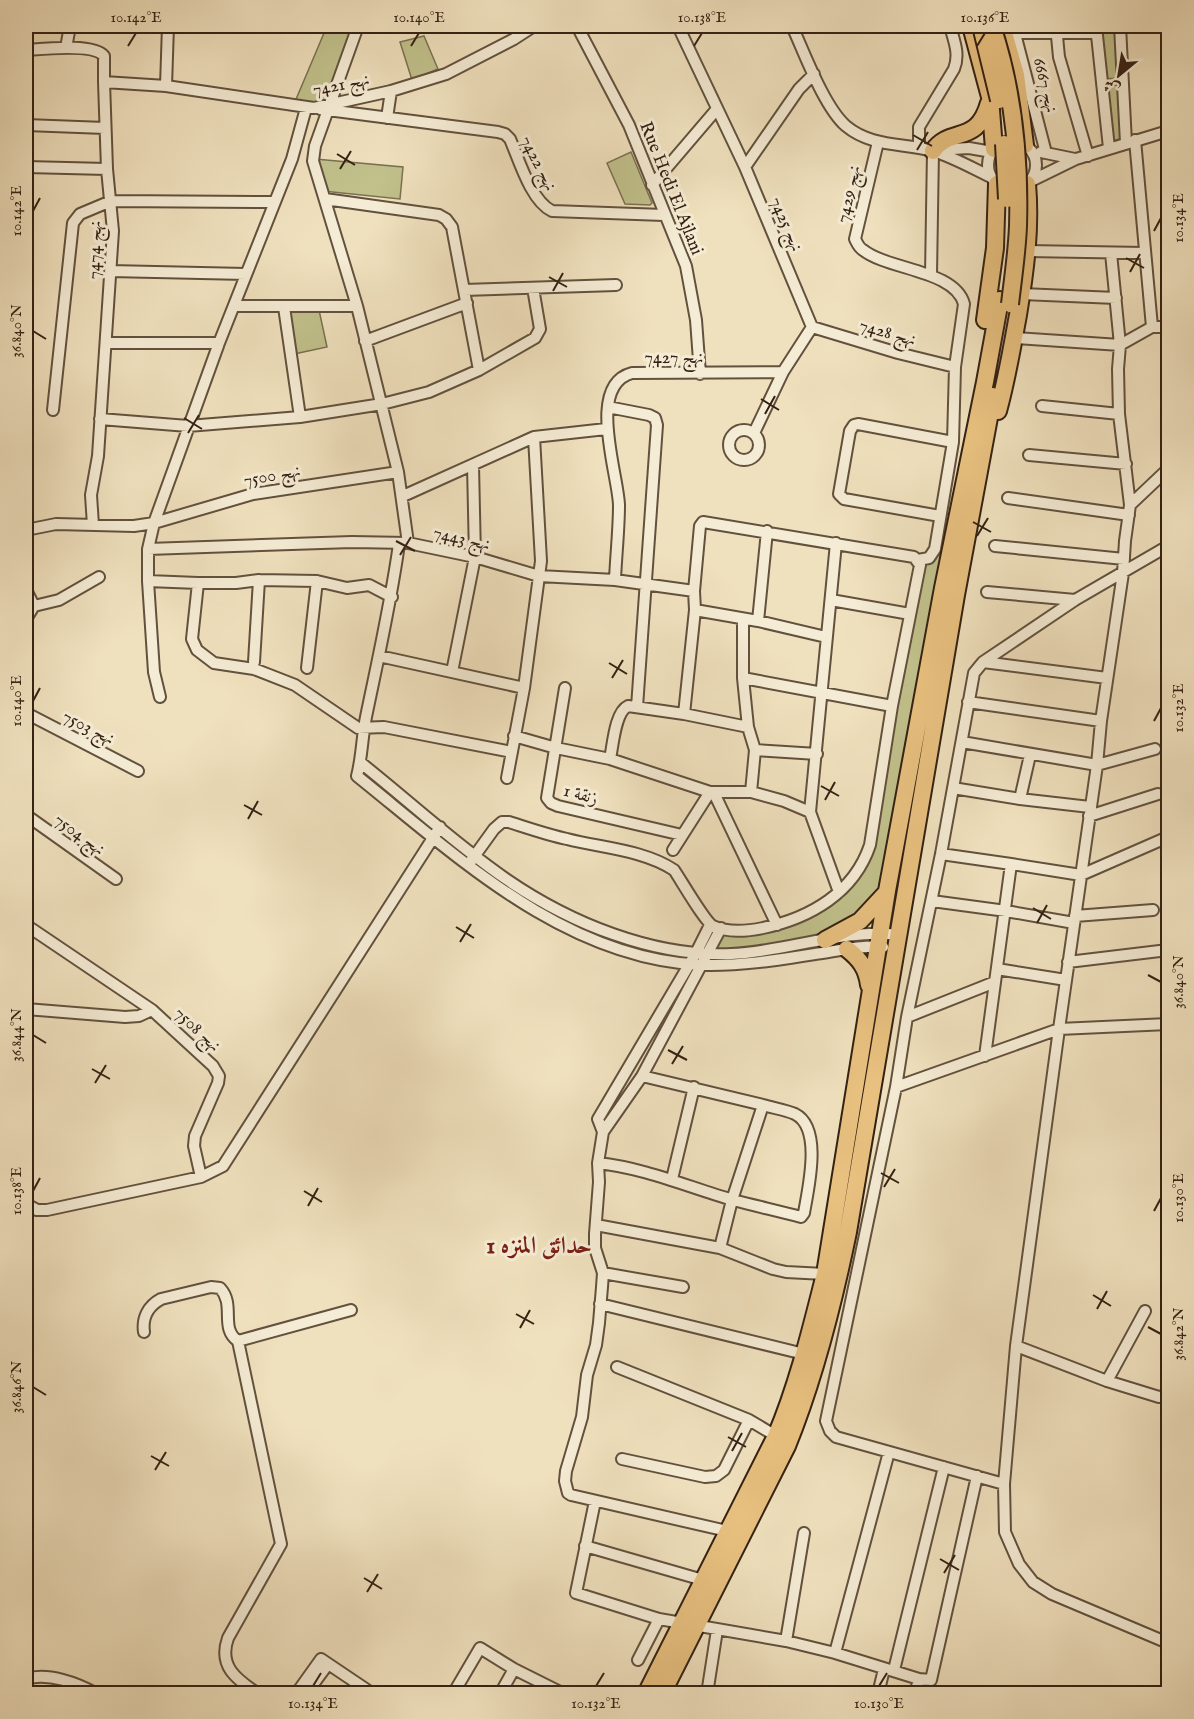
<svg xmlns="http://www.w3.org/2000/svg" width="1194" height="1719" viewBox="0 0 1194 1719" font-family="'IM FELL English',Amiri,serif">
<rect width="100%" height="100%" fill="#f0e1be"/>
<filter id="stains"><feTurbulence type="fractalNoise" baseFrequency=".00333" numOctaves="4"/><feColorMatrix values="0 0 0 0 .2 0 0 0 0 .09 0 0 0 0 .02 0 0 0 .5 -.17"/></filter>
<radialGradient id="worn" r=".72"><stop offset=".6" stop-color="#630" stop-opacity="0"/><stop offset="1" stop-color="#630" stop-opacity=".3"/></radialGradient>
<!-- green -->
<path fill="#c1c18c" stroke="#7a7150" stroke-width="1.5" d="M327,26h33l-29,75 -20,4 -17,-1z
M1101,26h16l2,52 -15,1z
M424,36l14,33 -26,11 -12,-38z
M1120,85l4,52 -13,5 -7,-56z
M631,152l21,51 -2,2 -25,-1 -18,-41z
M315,159l88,8 -3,32 -77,-8z
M319,310l8,37 -33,7 -6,-43z
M926,552l15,4 -58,334 -14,18 -46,29 -111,16 10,-19 91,-19 56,-58z"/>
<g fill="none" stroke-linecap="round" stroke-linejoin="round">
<defs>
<path id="minor" d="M358,26l-43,120 -2,15 44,145 41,166 10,71
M577,26l52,99 57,141 10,54 4,54
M678,26l67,141 67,160 -29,45 -29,61
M792,26c12,26 32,81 54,100 25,21 57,17 87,25 20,6 39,17 58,26
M1013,26l33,127
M1056,26l3,31 29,99
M1096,26l13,122
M1120,26l6,117
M1016,33h81
M66,48l4,-22
M26,50c16,-1 68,-7 78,6v26l3,87 6,62 -15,225 -7,39 2,30
M104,82l62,4 148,22 77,-17 55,-17 68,-35 20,-13
M166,86l2,-60
M320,109l178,23 7,2 5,5c9,21 21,62 42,72l112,4
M387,118l4,-27
M26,125l79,3
M1135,140l17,187h16
M988 165a24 24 0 1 1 48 0a24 24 0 1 1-48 0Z
M878,142l-23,97c2,4 4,9 8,11 25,20 92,20 101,54l-9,63 -2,75 -18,107 -6,9 -11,2
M919,148v-21l35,-58c6,-15 0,-28 -4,-43
M936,150l33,-2 23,4
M1041,152l34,7
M26,167l81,2
M745,167l54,-78 15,-15
M1031,181l45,-22 92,-28
M652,185l64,-75
M325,199l114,16 7,4 6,8 27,143
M1027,251l118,2
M110,271l136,3
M931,275l2,-124
M464,290l152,-5
M1022,294l94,4
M234,306h123
M284,307l16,110
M812,327l86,26 57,14
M1152,327l-32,18 -2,24 1,45 11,91 -5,36 -2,32 -22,148 -4,44 -38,264 -43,317 -12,138 1,48 14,32 14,18 19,12 116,49
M1015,338l105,7 -9,-92
M365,341l102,-38
M106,343h113
M1042,406l77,8
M608,407l41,8 6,3 2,7 -20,282
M53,410l20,-187 7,-9 31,-13 163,1
M100,419l88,7 112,-9 82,-13 47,-12 50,-22 56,-32 5,-9 -7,-41
M729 445a15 15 0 1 1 30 0a15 15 0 1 1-30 0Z
M1029,455l97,9
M403,496l131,-59 72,-8
M1008,498l121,17
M1130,505l38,-36
M940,516l-96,-17 -5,-5 11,-63 4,-6 4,-1 95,18
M26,530l30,-6 78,2 20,-3 99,-29 145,-22
M836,543l-26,269 29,80
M399,544c-8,58 -21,115 -33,173 -4,20 -4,40 -9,59 101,81 208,183 345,189 38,1 76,-5 113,-11 22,-3 46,-9 68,-7
M995,546l129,13
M148,549l204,-7 56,1 67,14 64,19 76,4 79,11
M615,580c1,-25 4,-50 4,-75 -1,-32 -33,-120 13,-132l151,-1
M148,581l50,2h38l23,-3 58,1 30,7 22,-3 23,12
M198,583l-6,56 5,11 17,13 40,6 41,16 63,43 26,-1 128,25
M26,590l8,16
M987,592l88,8
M831,600l79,14
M695,610l63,11 68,16
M26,619l8,-13 25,-6 40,-23
M743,619v59l5,49 7,23 -4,42
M758,621l9,-90
M379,656l145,32
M254,662l5,-82
M983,662l124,16
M307,668l10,-87
M452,672l23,-115 -2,-92
M743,678l149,28
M565,688l-18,110 4,5 7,3 124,29
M160,697l-6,-25 -6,-91v-32l6,-26 65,-180 73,-184 14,-51
M968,702l133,19
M26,713l112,58
M514,736l42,12 54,11 100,33h41l33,9 26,11
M962,742l135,23 58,-16
M755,750l62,4
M610,759c3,-14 5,-47 18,-53l56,8 64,13
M361,763c48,38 94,81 145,116 64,44 147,78 225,75 55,-2 113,-26 167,-19
M507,778l17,-90 17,-127 -7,-124
M953,788l67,11 70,8
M714,793l63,132
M1020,799l10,-44
M26,815l90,64
M1089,816l69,-22
M673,850l37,-58
M941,854l70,10 -26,192
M1011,864l70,11 87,-38
M468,865l26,-36 8,-7h7c19,6 39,13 58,17 35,9 77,11 107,31 7,10 31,52 39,56 15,7 35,5 50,2 47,-10 91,-35 107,-83l22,-139 28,-141 -6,-8 -211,-35 -3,4 -6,65 1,19 -11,104
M932,901l74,10 68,12
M1075,916l78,-6
M26,925l126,85 61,56 6,10 -1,7 -23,53 -1,10 7,31
M710,925l-14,28 -98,166 5,13 -5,31 1,19 -4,52v14l8,25 -1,14 -3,36 -3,22 -9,30 -5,42 -16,54 -1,10 3,12 3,2 156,36
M1068,962l100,-12
M997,969l69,11
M26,1009l99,8 14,-1 13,-6
M907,1017l88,-35
M642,1076l121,29 -31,95 -12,48
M896,1087l163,-58 109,-5
M603,1132l39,-56 79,-148
M598,1163c47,5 90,24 135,37 23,6 45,11 68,17l3,-4c4,-24 19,-85 -9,-99 -9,-4 -22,-6 -32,-9
M672,1179l22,-92
M26,1204l11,6h10l154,-33 22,-11 217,-339
M596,1225l124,23 53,21 13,3 39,2
M603,1273l80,14
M600,1304l204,50
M144,1332c-2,-14 4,-26 17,-33l50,-12 9,1c16,17 -1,40 18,53l43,203 -53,94c-10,28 8,41 30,56
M238,1341l113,-31
M1016,1346l91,35 52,16 9,-1
M617,1367l132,53 27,16
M1107,1381l38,-70
M622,1459l83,18 11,-1 8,-6 25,-50
M1004,1484l-168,-47 -6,-6 -4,-10 70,-334 11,-70 34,-163 33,-181 9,-11 92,-62 93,-54
M595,1501l-19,92 83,26 127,22 49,12 84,26 12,1 46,-204
M585,1546l118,34
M786,1641l18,-108
M835,1653l54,-201
M638,1660l21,-41
M894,1670l50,-203
M26,1679c22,-7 51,4 71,15
M296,1694l25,-35 52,35
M306,1694l22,-30
M453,1694l27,-46 34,21 50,25
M500,1694l14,-25
M707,1694l10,-64
M878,1694l6,-25
M915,1694l4,-15"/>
<path id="highway" d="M971,26l19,71 4,52
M1002,26l14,49 9,70
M933,151c17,-25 44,-5 56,-48
M985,320l10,-72 2,-64
M998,411c9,-32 14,-64 20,-96 7,-43 13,-87 9,-131
M825,940l35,-19 27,-29
M847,949c13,10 20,20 22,36
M646,1694l130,-258c22,-52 35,-107 49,-162l62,-383 56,-303 42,-206 15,-82
M662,1694l125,-248c28,-69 46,-141 61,-214l108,-637 37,-199"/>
</defs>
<!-- minor casing -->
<use href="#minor" stroke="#62513e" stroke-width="14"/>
<!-- highway casing -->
<use href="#highway" stroke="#332113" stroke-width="20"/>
<!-- minor -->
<use href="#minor" stroke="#f5ecd5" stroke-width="10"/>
<!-- highway -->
<use href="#highway" stroke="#e8c07f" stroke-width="16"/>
<defs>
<path id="highway-bridge" d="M981,26l18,74
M992,26c21,63 28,133 26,200 -1,26 -5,52 -8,78
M1004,144l3,55"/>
</defs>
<!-- highway-bridge casing -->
<use href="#highway-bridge" stroke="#332113" stroke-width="20" stroke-linecap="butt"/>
<!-- highway-bridge -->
<use href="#highway-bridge" stroke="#e8c07f" stroke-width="16"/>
</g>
<!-- ticks -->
<path fill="none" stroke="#332113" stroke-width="2" d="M128,46l8,-13M411,46l8,-13M694,46l8,-13M977,46l8,-13M913,135l19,11M917,150l11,-18M337,154l18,11M340,169l11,-18M33,211l7,-13M1154,231l7,-13M1126,258l18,10M1130,272l10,-18M549,277l18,10M553,291l10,-18M33,331l13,8M761,399l18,11M765,414l10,-18M184,418l18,11M188,433l11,-18M973,522l18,10M977,536l11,-18M396,541l19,10M400,555l11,-18M609,663l18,11M612,678l11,-18M33,701l7,-13M1154,721l7,-13M821,786l18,10M825,800l10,-18M244,805l18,10M248,819l10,-18M1033,908l18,11M1037,923l10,-18M456,927l18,11M460,942l11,-18M1148,975l13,7M33,1035l13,8M668,1050l19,10M672,1064l11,-18M92,1069l18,10M95,1083l11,-18M881,1173l18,10M884,1187l11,-18M33,1191l7,-13M304,1191l18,11M308,1206l10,-18M1154,1211l7,-13M1093,1295l18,11M1097,1309l10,-18M516,1314l18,10M1148,1327l13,7M520,1328l10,-18M33,1387l13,8M728,1437l18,10M732,1451l10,-18M151,1456l18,10M155,1470l11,-18M940,1559l19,11M944,1573l11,-18M364,1578l18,11M367,1592l11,-18M313,1686l8,-13M596,1686l8,-13M879,1686l8,-13"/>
<g text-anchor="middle" stroke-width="6" stroke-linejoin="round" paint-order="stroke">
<!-- street labels -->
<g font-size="18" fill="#332113" stroke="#f5ecd5">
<text transform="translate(341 84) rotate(-11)" y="6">نهج 7421</text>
<text transform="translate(1046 85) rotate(76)" y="6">نهج 6667</text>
<text transform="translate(539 163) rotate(63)" y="6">نهج 7422</text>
<text transform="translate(672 188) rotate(68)" y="6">Rue Hedi El Ajlani</text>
<text transform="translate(848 194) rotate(-77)" y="6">نهج 7429</text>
<text transform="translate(787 224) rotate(67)" y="6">نهج 7425</text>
<text transform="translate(94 250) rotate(-88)" y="6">نهج 7474</text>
<text transform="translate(888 332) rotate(16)" y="6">نهج 7428</text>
<text x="674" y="363">نهج 7427</text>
<text transform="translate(272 475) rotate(-10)" y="6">نهج 7500</text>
<text transform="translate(462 538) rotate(13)" y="6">نهج 7443</text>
<text transform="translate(89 727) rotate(27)" y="6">نهج 7503</text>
<text transform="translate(581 794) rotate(15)" y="6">زنقة 1</text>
<text transform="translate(80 834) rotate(36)" y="6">نهج 7504</text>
<text transform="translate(198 1029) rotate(43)" y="6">نهج 7508</text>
</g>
<!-- district labels -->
<g font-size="24" font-weight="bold" fill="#7a1f14" stroke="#f5ecd5">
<text x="539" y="1253">حدائق المنزه 1</text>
</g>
</g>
<!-- margin -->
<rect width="1194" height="1719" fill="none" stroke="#f0e1be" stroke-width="66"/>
<!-- north arrow -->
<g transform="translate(1119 75) rotate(210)" stroke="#f5ecd5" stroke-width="4.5" paint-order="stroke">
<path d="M0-4.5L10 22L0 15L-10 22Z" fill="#332113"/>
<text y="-9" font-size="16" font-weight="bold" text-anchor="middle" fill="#332113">ش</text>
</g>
<rect x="33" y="33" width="1128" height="1653" fill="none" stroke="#332113" stroke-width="2"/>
<g font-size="15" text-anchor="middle" fill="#332113">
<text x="136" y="22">10.142°E</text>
<text x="419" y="22">10.140°E</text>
<text x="702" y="22">10.138°E</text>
<text x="985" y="22">10.136°E</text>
<text transform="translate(16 211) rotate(-90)" y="5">10.142°E</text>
<text transform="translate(1178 218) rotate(-90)" y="5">10.134°E</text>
<text transform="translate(16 331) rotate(-90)" y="5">36.840°N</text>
<text transform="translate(16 701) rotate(-90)" y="5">10.140°E</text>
<text transform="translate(1178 708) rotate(-90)" y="5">10.132°E</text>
<text transform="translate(1178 982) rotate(-90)" y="5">36.840°N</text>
<text transform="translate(16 1035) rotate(-90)" y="5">36.844°N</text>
<text transform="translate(16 1191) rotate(-90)" y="5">10.138°E</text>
<text transform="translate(1178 1198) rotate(-90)" y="5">10.130°E</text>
<text transform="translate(1178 1334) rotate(-90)" y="5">36.842°N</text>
<text transform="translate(16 1387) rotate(-90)" y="5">36.846°N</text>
<text x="313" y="1708">10.134°E</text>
<text x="596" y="1708">10.132°E</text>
<text x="879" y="1708">10.130°E</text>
</g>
<rect width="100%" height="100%" filter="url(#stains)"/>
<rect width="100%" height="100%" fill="url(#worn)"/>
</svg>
